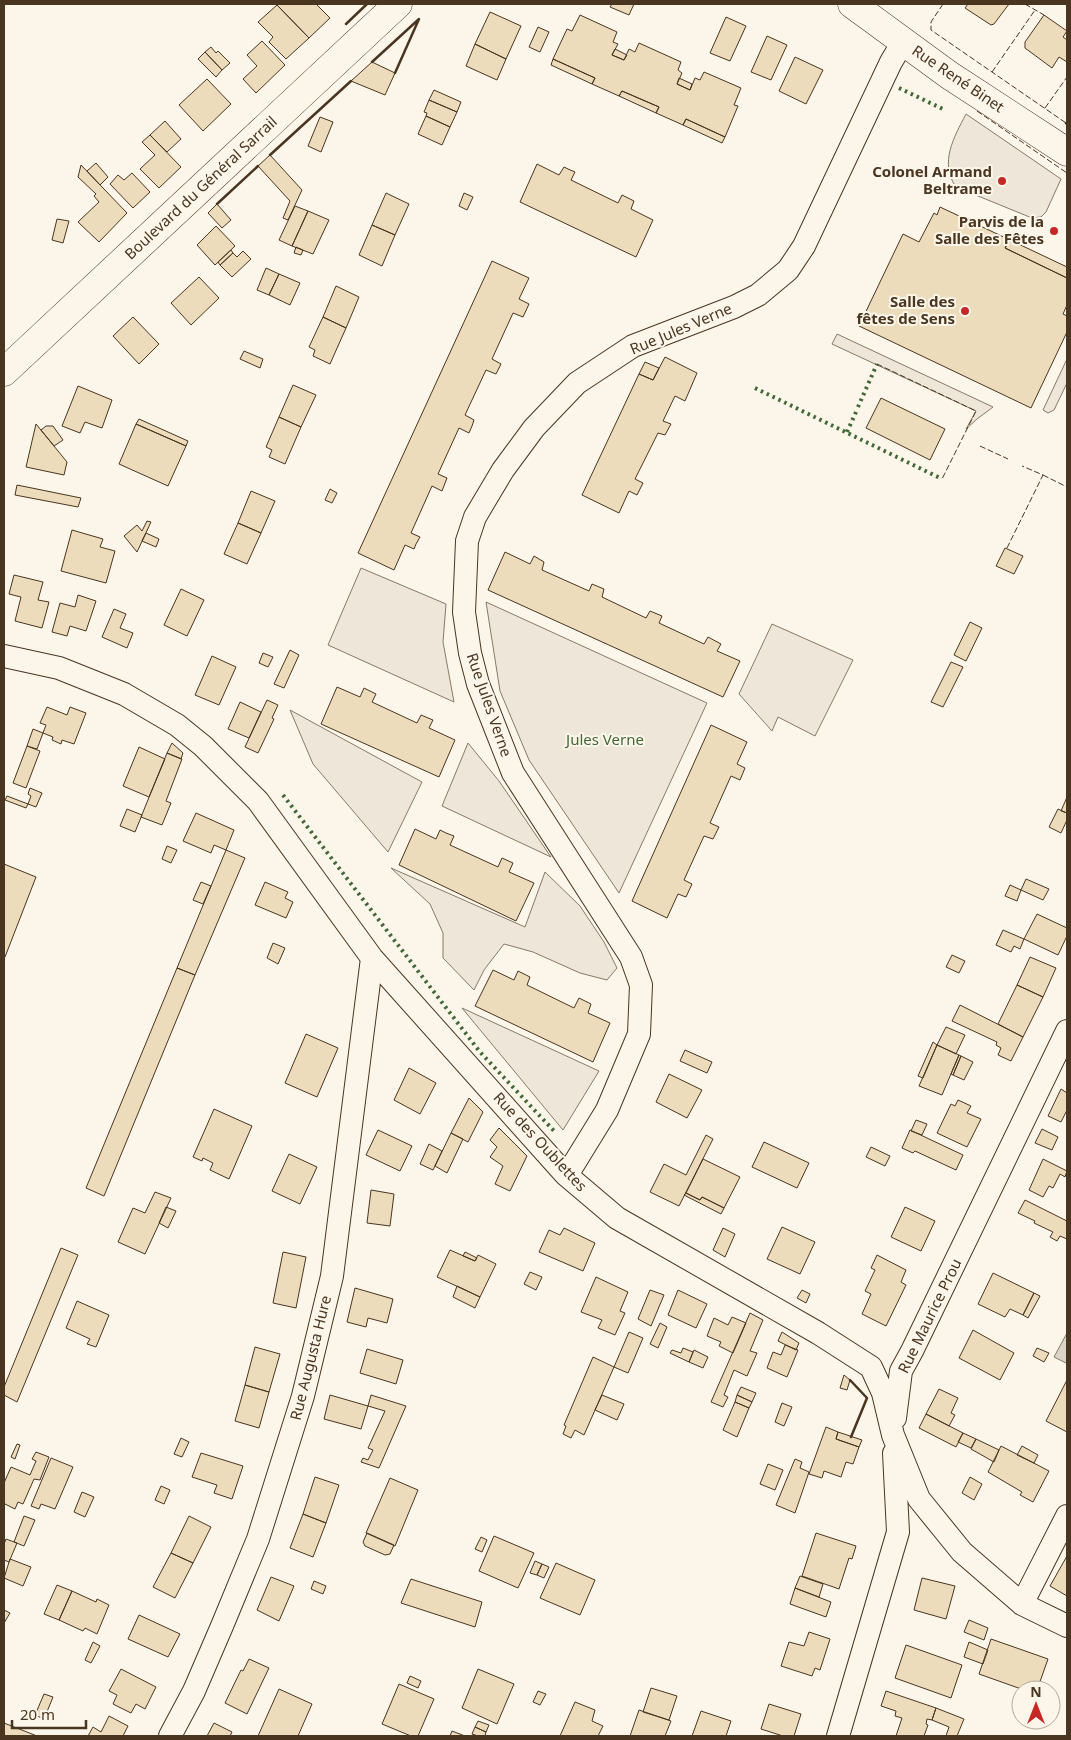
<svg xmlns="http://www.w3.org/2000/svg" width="1071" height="1740" viewBox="0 0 1071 1740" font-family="'Noto Sans',sans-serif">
<rect width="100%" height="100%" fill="#fbf6e9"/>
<!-- green -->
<path fill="#ede6d9" stroke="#887966" d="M966,114l95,65 -15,33 -5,5 -9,1 -76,-31c-17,-24 -2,-50 10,-73z
M837,334l156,73 -16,12 -11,10 10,-18 -144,-67z
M1067,359v24l-13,27 -6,3 -5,-3z
M361,568l85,36 -3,38 11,60 -126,-57z
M486,602l221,101 -88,190 -90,-133 -29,-69z
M772,624l81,36 -38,76 -37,-19 -6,14 -33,-37z
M290,710l132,72 -34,70 -75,-88z
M468,743l31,38 52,76 -109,-51z
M391,868l134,59 20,-55 35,34 24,36 13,26 -10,12 -27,-7 -47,-21 -29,-8 -20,26 -10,20 -31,-32v-25l-13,-29z
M462,1008l137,63 -36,59z"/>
<!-- water -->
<path fill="#dcd4c6" stroke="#887966" d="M1067,1333v27l-1,3 -12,-6z"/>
<!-- building -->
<path fill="#ecdcbc" stroke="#4a3520" d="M278,4h38l14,14 -21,20 -32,-33z
M612,4h22l-5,11 -19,-8z
M968,4h41l-15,20 -3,1 -26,-17z
M277,5l32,33 -23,21 -17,-17 4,-5 -15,-15z
M490,12l31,14 -15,33 -31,-15z
M580,15l37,17 -4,10 5,2 -6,11 12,5 5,-11 6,3 4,-9 42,19 -3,8 4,3 -5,11 13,6 5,-12 5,2 4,-8 37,16 -7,17 4,1 -13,31 -39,-18 -3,6 -27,-12 3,-6 -37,-16 -3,5 -27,-12 3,-6 -42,-19 14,-30 5,2z
M1044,15l23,16 -4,6 4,3v22l-8,-5 -7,11 -27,-20v-6z
M726,17l20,9 -16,35 -20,-8z
M538,27l11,5 -9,20 -11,-5z
M767,36l20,9 -16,35 -20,-8z
M262,41l23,24 -29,28 -13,-14 14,-13 -10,-11z
M475,44l31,15 -9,21 -31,-14z
M211,47l5,6 2,-2 12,12 -8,7 -17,-18z
M615,49l12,6 -3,5 -12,-5z
M205,52l17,18 -6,7 -18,-18z
M795,57l28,13 -17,34 -27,-13z
M553,59l42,19 -3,6 -41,-19z
M372,62l23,11 -10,22 -34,-14z
M679,78l13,6 -2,6 -13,-6z
M207,79l24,25 -28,27 -24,-26z
M434,90l27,12 -4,10 -28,-12z
M622,91l37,16 -3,6 -37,-17z
M429,100l28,12 -7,15 -24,-11 1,-3 -3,-1z
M426,116l24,11 -8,18 -24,-11z
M320,117l13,5 -12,30 -13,-6z
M686,119l39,18 -3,6 -39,-18z
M165,121l16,18 -14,13 -17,-17z
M150,135l31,32 -22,21 -19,-19 15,-14 -13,-13z
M270,155l32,35 -14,30 -5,-2 7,-17 -32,-35z
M96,163l12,14 -8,8 -13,-14z
M537,164l22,11 5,-8 4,2 7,3 -4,8 47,23 4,-8 12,6 -3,8 22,11 -17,37 -116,-55z
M81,165l46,48 -28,29 -21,-20 21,-20 -5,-6 2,-2 -18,-17z
M132,173l18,19 -17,16 -23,-24 8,-9 6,5z
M386,193l23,11 -14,31 -23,-10z
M464,193l9,4 -6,13 -8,-4z
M217,204l14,16 -9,8 -14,-15z
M295,206l13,5 -16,35 -13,-6z
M940,207l70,33 -5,8 62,30v27l-4,9 4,2v16l-36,76 -172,-82 44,-92 16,8 15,-29 3,2z
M308,211l21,9 -16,34 -21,-8z
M57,219l12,2 -6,22 -11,-3z
M372,225l23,10 -13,31 -23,-11z
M216,226l19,20 -20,19 -18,-20z
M1010,240l57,27v11l-62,-30z
M296,247l7,3 -2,5 -7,-2z
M231,250l2,3 -13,12 -2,-3z
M243,251l8,8 -19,18 -12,-12 13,-12 4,4z
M492,261l37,17 -10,21 10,5 -6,13 -10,-4 -21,46 9,5 -5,10 -10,-4 -21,45 9,5 -2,6 -3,7 -10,-5 -21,46 9,4 -5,13 -10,-5 -21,47 9,4 -4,7 -2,5 -9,-4 -11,25 -36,-17z
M266,268l13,6 -10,21 -12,-5z
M279,274l21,9 -10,22 -21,-10z
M199,277l20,21 -28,27 -20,-22z
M336,286l23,11 -13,31 -23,-11z
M133,317l26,27 -20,20 -26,-28z
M323,317l23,11 -16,36 -17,-8 2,-6 -6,-3z
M244,351l19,8 -3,9 -20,-9z
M665,357l32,16 -12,28 -10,-5 -12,25 8,3 -6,11 -7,-2 -23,46 8,4 -6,12 -8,-4 -10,22 -37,-18 57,-121 14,6z
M645,362l14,6 -6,12 -14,-6z
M293,385l23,10 -15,32 -22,-10z
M78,386l34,14 -10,28 -17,-6 -5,11 -18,-7z
M881,398l64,31 -15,31 -64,-32z
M279,417l22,10 -16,37 -16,-7 3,-7 -6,-3z
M139,419l49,22 -2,5 -50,-22z
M36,424l31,38 -3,13 -38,-8z
M136,424l50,22 -18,40 -49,-22z
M46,426h7l10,14 -9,6 -13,-16z
M17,485l64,13 -3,9 -63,-12z
M330,489l7,4 -5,10 -7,-3z
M251,491l24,10 -14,32 -23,-10z
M147,521l4,1 -14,30 -13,-16 13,-11 5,6z
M238,523l23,10 -14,31 -23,-10z
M72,530l31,9 -3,8 15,4 -9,32 -45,-12z
M146,533l13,6 -3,8 -14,-6z
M1005,548l18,8 -9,18 -18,-8z
M505,552l25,12 4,-8 10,6 -2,8 47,21 3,-7 12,5 -2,8 44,21 4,-7 12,5 -3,7 45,21 4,-7 13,7 -4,7 23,10 -17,36 -235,-107z
M14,575l29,7 -5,18 11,2 -7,26 -27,-7 6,-24 -12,-3z
M181,589l23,11 -17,36 -23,-11z
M78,595l18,6 -10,30 -16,-5 -3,10 -15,-4 8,-29 15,4z
M114,609l12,5 -6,14 13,5 -6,15 -25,-11z
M970,622l12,6 -16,33 -12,-6z
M290,650l9,5 -15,33 -10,-4z
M263,653l10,4 -5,10 -9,-4z
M212,656l24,11 -17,38 -24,-10z
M951,662l12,5 -20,40 -12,-5z
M337,687l23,10 4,-9 12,6 -4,8 45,21 4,-8 12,5 -4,8 26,12 -16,37 -118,-53z
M267,700l11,5 -6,13 2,1 -16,34 -13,-6z
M240,702l21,10 -12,26 -21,-9z
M47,707l20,8 3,-8 16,6 -12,31 -12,-4 -1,4 -9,-4 1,-3 -10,-4 3,-8 -6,-2z
M711,725l36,17 -10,22 8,4 -5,12 -9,-4 -21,47 9,4 -6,12 -9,-3 -20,44 8,4 -6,13 -8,-3 -11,24 -35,-17z
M33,729l10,4 -6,16 -10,-3z
M172,743l11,10 -2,6 -14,-6z
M27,746l13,5 -14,37 -13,-5z
M139,747l26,12 -16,38 -26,-11z
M167,753l15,6 -16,42 5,2 -9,22 -21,-8z
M30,788l12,5 -6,14 -8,-3 3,-8 -3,-2z
M7,796l21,8 -2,4 -21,-8z
M1067,797v16l-6,-2z
M127,809l15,6 -7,17 -15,-6z
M1058,809l9,4v7l-6,13 -12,-6z
M196,813l38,17 -8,20 -12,-5 -3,8 -28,-12z
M415,829l21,10 4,-9 6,3 8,3 -4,9 48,22 4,-9 11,5 -4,9 25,11 -18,38 -117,-56z
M167,846l10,4 -6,13 -9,-4z
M226,850l19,8 -50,117 -18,-7z
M4,864l32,13 -31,80h-1z
M1026,879l23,10 -6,11 -22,-10z
M201,882l10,4 -8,18 -10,-4z
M265,882l23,10 -3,6 8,4 -7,16 -31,-13z
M1010,885l11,5 -4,11 -12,-5z
M1037,914l30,14v8l-9,19 -34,-16z
M1003,930l21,9 -4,10 -6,-3 -3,6 -15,-7z
M273,943l12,5 -7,16 -11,-6z
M952,955l13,6 -6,12 -13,-6z
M1030,957l26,11 -13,29 -26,-12z
M177,968l18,7 -91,221 -18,-8z
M493,970l21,10 4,-9 12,6 -3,8 47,23 5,-10 12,6 -3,9 22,10 -17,39 -118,-56z
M1017,985l26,12 -20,40 -25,-13z
M960,1005l63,32 -12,24 -13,-6 3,-7 -5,-3 1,-3 -45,-21z
M946,1027l19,8 -9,19 -19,-9z
M306,1034l32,14 -21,49 -32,-14z
M933,1042l4,3 -14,33 -5,-2z
M937,1045l22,10 -17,40 -23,-9z
M685,1050l27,12 -5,11 -27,-12z
M959,1055l2,1 -8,19 -2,-1z
M961,1056l12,6 -9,18 -11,-5z
M409,1068l27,15 -16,31 -26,-14z
M669,1074l33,16 -15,28 -31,-16z
M1061,1089l6,4v17l-6,12 -13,-6z
M469,1098l14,14 -15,30 -17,-9z
M958,1100l13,6 -4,7 14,6 -14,28 -30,-14 14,-29 4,2z
M214,1109l38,17 -23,53 -19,-9 3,-7 -10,-5 -1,3 -9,-4z
M916,1120l11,4 -5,11 -11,-4z
M499,1128l28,28 -17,35 -15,-7 8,-18 -13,-9 7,-10 -7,-7z
M1042,1129l16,8 -6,13 -17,-7z
M378,1130l34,16 -12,25 -34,-16z
M910,1130l53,25 -7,15 -41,-19 -2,2 -11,-5z
M451,1133l12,6 -16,34 -12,-7z
M706,1135l7,4 -34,67 -29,-14 14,-28 22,11z
M764,1142l45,21 -12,25 -45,-21z
M429,1144l13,7 -9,19 -13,-6z
M871,1147l19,9 -5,10 -19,-9z
M289,1154l28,13 -17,37 -28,-13z
M703,1159l37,18 -16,31 -22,-11 -2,3 -14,-7z
M1043,1159l24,12 -2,6 -5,-3 -7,14 -4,-2 -6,11 -14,-7z
M371,1190l23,4 -4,32 -23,-3z
M155,1192l16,6 -26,56 -27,-12 15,-34 12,5z
M686,1193l14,7 2,-3 22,11 -3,6 -37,-19z
M1025,1200l42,21v18l-7,-3 -3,5 -7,-4 3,-5 -19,-9 1,-2 -17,-8z
M166,1207l10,4 -8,17 -9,-5z
M905,1207l30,14 -14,30 -30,-14z
M782,1227l33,15 -15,32 -33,-15z
M564,1228l31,15 -12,28 -44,-19 10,-22 11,5z
M723,1228l12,6 -10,23 -12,-7z
M61,1248l17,7 -61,147 -13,-7v-8z
M450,1250l25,11 3,-6 18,9 -16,33 -43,-20z
M283,1252l23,5 -10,51 -23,-5z
M465,1252l12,6 -2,3 -12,-5z
M877,1255l29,15 -5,12 5,3 -20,41 -24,-12 9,-20 -6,-3 10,-21 -4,-2z
M530,1272l12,5 -6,13 -12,-6z
M993,1273l41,20 -11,22 -13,-6 -5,8 -27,-13z
M596,1277l32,15 -8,19 5,2 -10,22 -17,-7 4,-8 -21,-8z
M457,1286l23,11 -5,11 -22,-11z
M355,1288l38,11 -6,24 -19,-5 -2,9 -19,-5z
M650,1290l14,5 -13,31 -13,-7z
M678,1290l29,14 -11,24 -28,-13z
M802,1290l8,4 -4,9 -9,-5z
M1034,1293l6,3 -12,22 -5,-3z
M77,1301l32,14 -13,32 -9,-3 3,-5 -24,-11z
M750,1313l13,7 -13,31 7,2 -10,23 -13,-6 -10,25 4,2 -5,10 -12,-5z
M732,1317l14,6 -13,30 -14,-7 2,-4 -14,-6 7,-18 14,7z
M660,1323l7,4 -9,21 -8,-4z
M973,1330l41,23 -14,27 -41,-22z
M629,1332l14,6 -15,35 -14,-6z
M782,1332l17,11 -3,7 -18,-9z
M785,1345l13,5 -11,27 -20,-9 6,-16 8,3z
M255,1347l25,7 -11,38 -24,-7z
M683,1348l10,4 -4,10 -19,-9 2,-3 9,3z
M1037,1348l12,5 -5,9 -11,-6z
M367,1349l36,11 -7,24 -36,-11z
M694,1350l14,7 -5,11 -14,-6z
M593,1357l21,10 -30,68 -9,-5 -4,8 -8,-4 3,-8 -2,-1z
M844,1375l6,5 -3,10 -7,-2z
M1067,1380v52l-21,-11z
M245,1385l24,7 -10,36 -24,-7z
M741,1387l15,6 -4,9 -15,-7z
M939,1389l19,9 -7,15 4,2 -6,11 -23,-12z
M330,1395l38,11 -7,23 -37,-10z
M371,1395l35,11 -27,62 -18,-6 2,-4 5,2 5,-10 -5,-2 17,-37 -17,-5z
M602,1395l22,9 -7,16 -22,-10z
M737,1395l15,7 -3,6 -14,-6z
M735,1402l14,6 -12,29 -14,-7z
M782,1403l10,4 -8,19 -9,-4z
M926,1414l37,19 -7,14 -37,-19z
M826,1427l12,5 -2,7 23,8 -6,17 -7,-2 -5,15 -17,-6 -2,7 -13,-4z
M838,1432l24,8 -3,7 -23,-8z
M963,1433l13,6 -5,9 -13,-6z
M181,1438l8,4 -7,15 -8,-3z
M976,1439l23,11 -5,12 -23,-13z
M17,1444l3,1 -5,14 -4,-2z
M1001,1446l48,25 -16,31 -13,-7 2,-3 -34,-20z
M1022,1446l16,9 -4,8 -17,-8z
M36,1452l13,5 -9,23 -6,-1 -11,25 -5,-2 -3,7 -10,-5 -1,2v-23l7,-16 19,8 6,-14 -4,-2z
M201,1453l42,13 -11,33 -18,-6 3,-8 -25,-8z
M51,1458l22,9 -18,42 -14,-5 -2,5 -8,-3z
M795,1459l7,3 -2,6 9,4 -14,41 -19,-8z
M768,1464l15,6 -8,20 -15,-6z
M315,1477l24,8 -13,38 -23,-9z
M970,1477l12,7 -8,16 -12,-7z
M390,1478l28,12 -23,56 -29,-13z
M161,1486l9,4 -6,14 -9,-4z
M82,1492l12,5 -9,20 -11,-5z
M303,1514l23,9 -13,34 -23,-9z
M24,1516l11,4 -11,26 -10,-4z
M189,1516l22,11 -18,36 -22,-10z
M367,1533l27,12 -4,9 -5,1 -20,-9 -2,-4z
M816,1533l40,13 -4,13 -3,-1 -10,31 -37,-13z
M494,1536l40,17 -16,35 -39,-17z
M481,1537l6,3 -5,12 -7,-3z
M6,1539l11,4 -8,19 -5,-2v-16z
M171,1553l22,10 -18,35 -22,-11z
M1067,1556v40l-17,-10z
M10,1559l21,8 -8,19 -19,-8z
M535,1561l7,3 -5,11 -7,-2z
M556,1563l39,17 -15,35 -40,-17z
M542,1564l7,3 -5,11 -7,-3z
M800,1576l23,8 -4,13 -24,-9z
M271,1577l23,9 -15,35 -22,-11z
M922,1578l33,8 -9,33 -32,-9z
M411,1579l71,23 -7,25 -74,-24z
M314,1581l12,5 -3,8 -12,-5z
M57,1585l15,6 -13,29 -15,-6z
M795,1588l36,14 -5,15 -36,-13z
M72,1591l24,11 1,-3 12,6 -12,29 -12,-6 -2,3 -24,-11z
M4,1610l6,3 -6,10z
M139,1615l41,19 -12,23 -40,-18z
M969,1620l19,8 -4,12 -20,-8z
M809,1632l21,7 -10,31 -5,-2 -3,8 -31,-10 8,-24 15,4z
M991,1639l57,20 -11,31h-13l-45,-16z
M93,1642l7,4 -9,17 -6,-3z
M969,1642l19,8 -5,14 -19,-7z
M906,1645l56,20 -11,33 -56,-20z
M249,1659l20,9 -22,46 -22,-11 16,-33 2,1z
M121,1669l35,18 -11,22 -9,-5 -5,9 -18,-9 4,-9 -8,-4z
M478,1669l36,15 -17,40 -35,-16z
M410,1676l11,5 -3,7 -11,-5z
M399,1684l35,15 -16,37h-7l-29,-12z
M651,1688l26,8 -8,24 -26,-8z
M279,1689l33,15 -14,32h-40z
M538,1691l8,3 -6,11 -7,-3z
M886,1691l50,17 -4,12 -5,-1 -1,5 2,1 -4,11h-28l6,-18 -7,-2 1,-5 -15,-5z
M44,1694l9,3 -9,22 -9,-4z
M575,1702l20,8 -3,11 11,5 -5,10h-38z
M769,1704l32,10 -7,22h-11l-22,-7z
M936,1708l28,11 -7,17h-11l3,-9 -17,-7z
M639,1710l32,11 -6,15h-35z
M701,1711l30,10 -5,15h-34z
M109,1716l19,10 -5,10h-35l5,-9 8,5z
M478,1721l11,4 -3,7 -11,-5z
M4,1723l33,13h-33z
M214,1723l18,9 -2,4h-23z
M475,1727l11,5 -1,4h-7l-6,-2z
M452,1731l13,5h-15z"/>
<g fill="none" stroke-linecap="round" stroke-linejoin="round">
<defs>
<path id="minor" d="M4,656l55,12 65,26 53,31 26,21 55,55 114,157 193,216 52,44 201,115 53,34 12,26 10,42 26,64 43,53 60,52 45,22
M567,1175l40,-65 32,-76 2,-49 -10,-28 -118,-184 -35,-89 -8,-31 -6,-41 3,-71 8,-24 28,-47 31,-42 43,-45 56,-37 101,-39 24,-12 30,-25 16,-24 87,-184 12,-20
M895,1418l6,-47 11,-20 155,-320
M1022,1604l45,-88
M170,1736l24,-45 28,-65 36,-87 45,-143 29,-120 40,-318
M838,1736l60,-204 -4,-79"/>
<path id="tertiary" d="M852,4l97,71 118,77"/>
<path id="secondary" d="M4,372l394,-368"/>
</defs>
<!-- minor casing -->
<use href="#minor" stroke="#4a3520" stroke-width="24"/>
<!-- tertiary casing -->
<use href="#tertiary" stroke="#4a3520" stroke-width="29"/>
<!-- secondary casing -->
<use href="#secondary" stroke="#4a3520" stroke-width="29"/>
<!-- minor -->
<use href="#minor" stroke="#fbf6e9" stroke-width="22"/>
<!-- tertiary -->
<use href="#tertiary" stroke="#fbf6e9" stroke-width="28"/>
<!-- secondary -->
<use href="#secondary" stroke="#fbf6e9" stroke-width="28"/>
<!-- hedge -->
<path stroke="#436837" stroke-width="4" stroke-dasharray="2.5 4" stroke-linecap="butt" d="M899,88l46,22
M755,388l187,91
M858,407l19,-43
M847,432l9,-20
M283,795l197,257 75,80"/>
<!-- fence -->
<path stroke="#4a3520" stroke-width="1" stroke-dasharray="6 2.5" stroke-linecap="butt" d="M943,4l-12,18v8l135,93
M1025,4l19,11
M992,72l43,-62
M1045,108l22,-31
M977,111l90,62
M1067,181v1
M877,364l99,47 -34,68
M980,446l28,13
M1043,475l24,12
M1007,548l36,-73 -21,-9"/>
<!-- wall -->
<path stroke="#4a3520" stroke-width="2.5" d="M346,24l21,-20
M372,62l47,-43 -24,54
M1066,123l1,1
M270,155l81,-74
M217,204l41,-38
M850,1380l17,18 -16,39"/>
</g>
<!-- markers -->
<g fill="#c62828" stroke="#fbf6e9" stroke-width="2">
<circle cx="1002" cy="181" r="5"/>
<circle cx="1054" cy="231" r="5"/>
<circle cx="965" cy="311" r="5"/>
</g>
<g text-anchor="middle" stroke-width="4" stroke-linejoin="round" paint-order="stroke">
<!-- street labels -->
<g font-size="15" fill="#4a3520" stroke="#fbf6e9">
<text transform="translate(958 79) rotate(34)" y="5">Rue René Binet</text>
<text transform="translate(201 188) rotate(-43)" y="5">Boulevard du Général Sarrail</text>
<text transform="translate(681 329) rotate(-23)" y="5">Rue Jules Verne</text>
<text transform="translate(489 705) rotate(71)" y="5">Rue Jules Verne</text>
<text transform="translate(540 1142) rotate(47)" y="5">Rue des Oublettes</text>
<text transform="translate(930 1316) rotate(-64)" y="5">Rue Maurice Prou</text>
<text transform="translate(311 1358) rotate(-76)" y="5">Rue Augusta Hure</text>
</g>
<!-- poi labels -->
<g font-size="15" font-weight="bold" fill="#4a3520" stroke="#fbf6e9" text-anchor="end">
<text x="992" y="177">Colonel Armand<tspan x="992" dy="17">Beltrame</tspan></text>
<text x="1044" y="227">Parvis de la<tspan x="1044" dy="17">Salle des Fêtes</tspan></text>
<text x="955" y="307">Salle des<tspan x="955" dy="17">fêtes de Sens</tspan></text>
</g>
<!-- park labels -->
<g font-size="15" fill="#436837" stroke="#fbf6e9">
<text x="605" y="745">Jules Verne</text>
</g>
</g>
<!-- border -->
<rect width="1071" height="1740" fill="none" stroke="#4a3520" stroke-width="10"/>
<!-- north arrow -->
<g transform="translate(1036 1705)"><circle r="24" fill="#fbf6e9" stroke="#b4a999"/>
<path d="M0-4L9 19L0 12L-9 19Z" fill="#c62828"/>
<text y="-8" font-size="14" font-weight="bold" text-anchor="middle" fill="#4a3520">N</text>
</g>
<!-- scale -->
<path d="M12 1720v8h74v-8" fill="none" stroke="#4a3520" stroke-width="2.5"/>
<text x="20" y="1720" font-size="15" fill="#4a3520" stroke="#fbf6e9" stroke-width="4" paint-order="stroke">20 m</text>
</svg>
